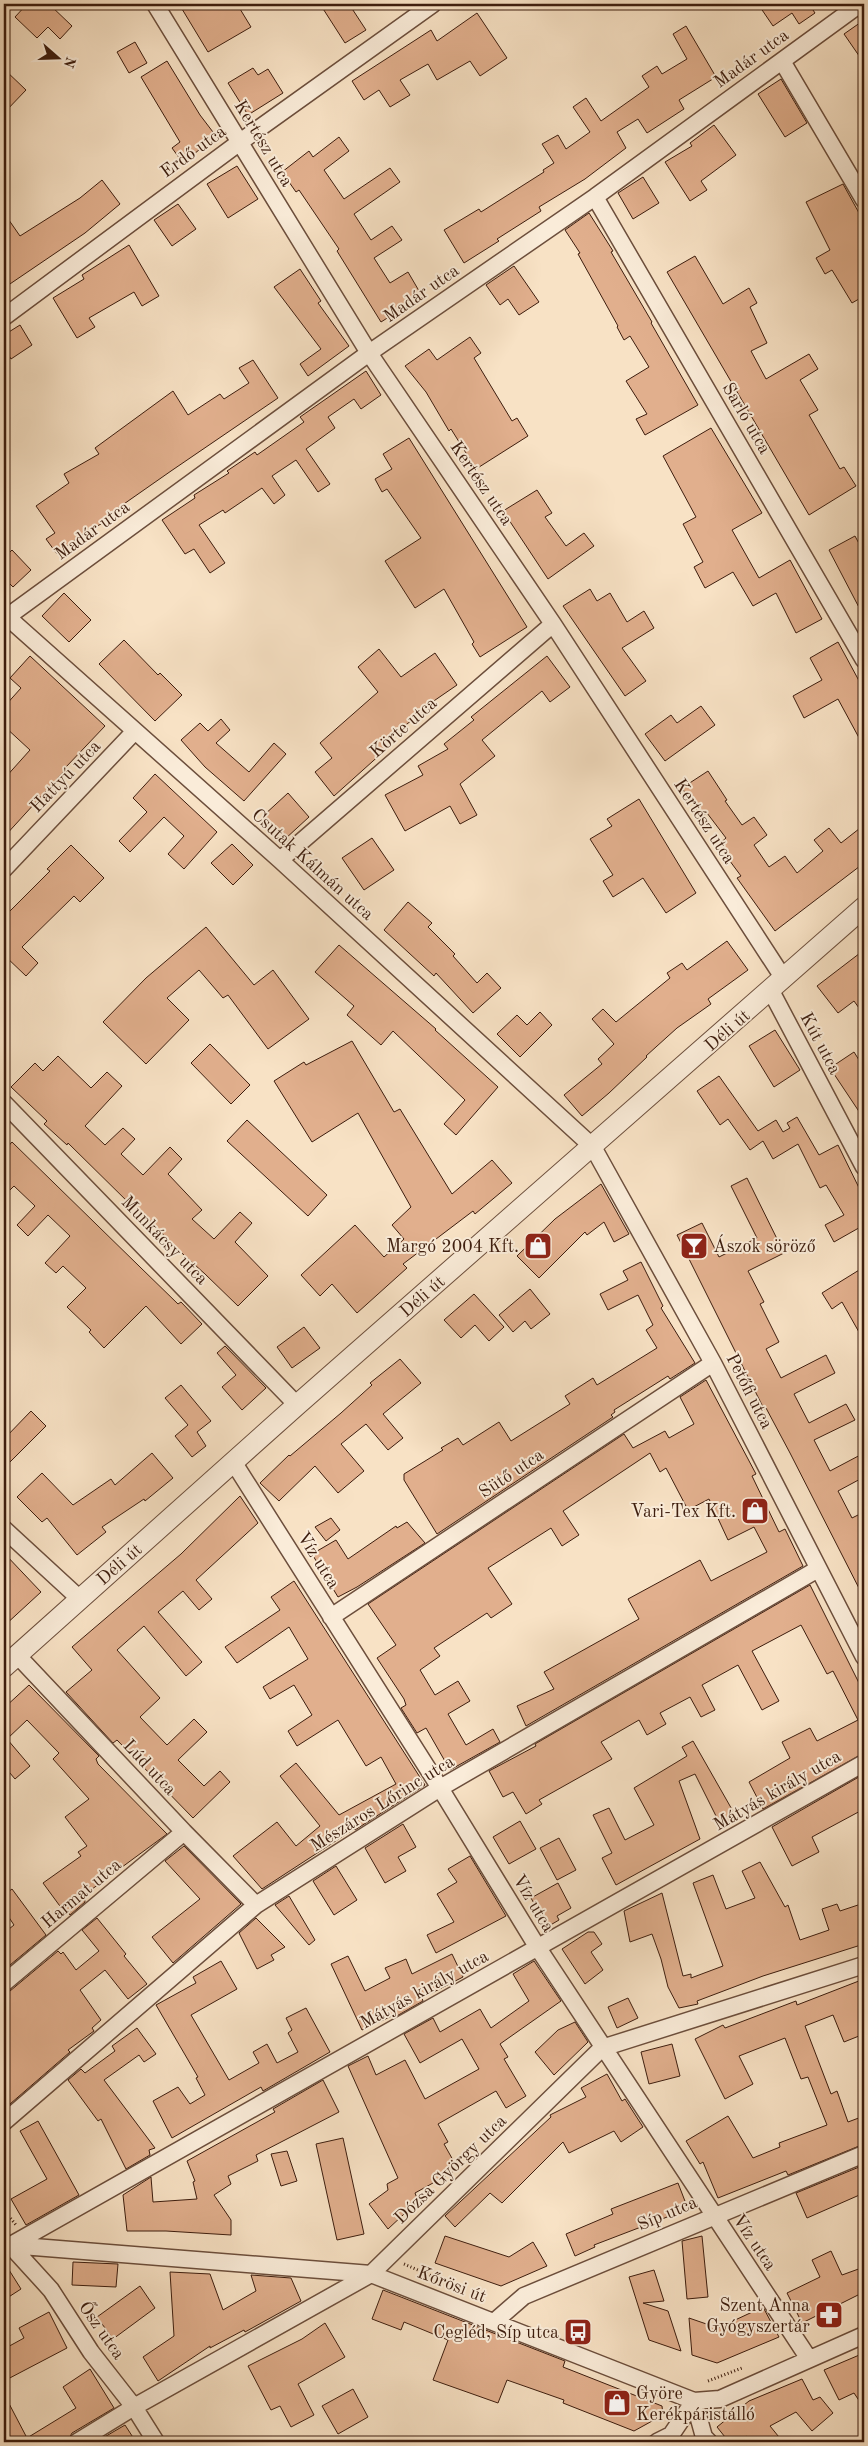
<svg xmlns="http://www.w3.org/2000/svg" width="868" height="2446" viewBox="0 0 868 2446" font-family="'Old Standard TT',serif">
<rect width="100%" height="100%" fill="#f8e2c5"/>
<filter id="stains"><feTurbulence type="fractalNoise" baseFrequency=".004" numOctaves="4"/><feColorMatrix values="0 0 0 0 .2 0 0 0 0 .09 0 0 0 0 .02 0 0 0 .5 -.17"/></filter>
<radialGradient id="worn" r=".72"><stop offset=".6" stop-color="#630" stop-opacity="0"/><stop offset="1" stop-color="#630" stop-opacity=".3"/></radialGradient>
<!-- building -->
<path fill="#e1af8d" stroke="#3d1d0e" d="M27,4h22l23,22 -12,13 -12,-12 -11,11 -22,-21z
M179,4h58l14,23 -43,25z
M320,4h29l17,26 -21,13z
M758,4h51l6,9 -16,11 -7,-11 -19,13z
M477,13l30,45 -27,18 -10,-15 -33,19 -9,-16 -28,16 10,15 -20,12 -11,-17 -15,10 -12,-19 79,-51 6,11z
M864,20v43l-20,-29z
M686,26l30,51 -37,23 5,9 -37,24 -9,-14 -21,13 9,16 -41,31 -46,28 2,4 -44,28 2,2 -35,22 -20,-33 35,-21 2,3 63,-40 -1,-2 11,-7 -12,-19 16,-9 8,14 24,-17 -17,-25 13,-9 15,23 48,-34 -7,-11 15,-10 5,8 25,-15 -14,-25z
M135,42l12,21 -18,10 -12,-21z
M167,61l33,54 16,21 -33,27 -11,-15 8,-6 -39,-65z
M253,68l5,7 10,-6 15,24 -35,22 -20,-32z
M4,69l22,21 -22,23z
M781,79l26,44 -22,14 -27,-43z
M714,125l22,30 -35,26 6,9 -17,11 -25,-39 27,-16 -2,-3z
M339,137l10,14 -25,19 20,29 46,-31 10,14 -46,32 17,26 21,-14 10,14 -28,18 16,25 18,-11 14,24 -41,26 -44,-71 2,-2 -40,-59 -3,2 -14,-20 27,-21 4,6z
M237,166l21,33 -30,19 -21,-34z
M643,177l16,26 -26,16 -15,-26z
M102,180l18,24 -35,29 -81,55v-75l16,23 60,-38z
M843,184l21,38v74l-12,7 -20,-33 -7,4 -9,-16 14,-8 -24,-48z
M178,204l18,25 -24,17 -18,-26z
M589,213l24,38 -2,1 41,70 -1,1 47,82 -53,30 -9,-16 11,-5 -21,-33 23,-14 -19,-31 -6,4 -7,-13 1,-1 -40,-72 2,-1 -15,-23z
M129,245l30,51 -17,10 -8,-14 -45,26 6,9 -18,11 -24,-40 31,-19 -2,-4z
M695,256l28,48 26,-16 8,15 -7,4 17,36 -16,8 15,28 43,-25 9,15 -18,11 18,30 -9,5 31,54 4,-2 12,19 -47,29 -142,-243z
M514,266l25,36 -20,13 -11,-16 -8,6 -14,-20z
M300,269l21,32 -3,2 31,43 -41,30 -8,-12 21,-15 -47,-62z
M20,325l12,20 -21,14 -7,-12v-12z
M470,337l11,16 -7,5 38,63 5,-3 11,18 -52,33 -25,-40 -2,2 -23,-39 -21,-26 24,-17 8,11z
M253,360l25,38 -107,73 -60,42 2,4 -33,19 -23,18 -11,-15 9,-6 -19,-27 33,-23 -5,-9 35,-20 -4,-6 78,-57 15,24 32,-21 4,5 25,-16 -10,-15z
M366,371l15,24 -20,14 -7,-10 -26,18 7,11 -29,21 24,35 -12,8 -22,-32 -24,16 13,19 -11,9 -12,-16 -37,25 -2,-3 -24,15 26,38 -15,10 -16,-24 -9,5 -23,-34 33,-22 -1,-3 35,-22 -2,-2 28,-19 2,3 47,-33 -4,-5z
M711,428l51,85 -30,17 27,48 31,-18 32,59 -26,14 -20,-40 -23,13 -20,-34 -28,16 -11,-21 9,-5 -20,-38 13,-7 -33,-61z
M409,438l118,189 -47,30 -8,-13 2,-2 -30,-53 -29,19 -30,-47 36,-23 -34,-49 -5,3 -7,-13 17,-10 -9,-15z
M537,490l15,23 -7,4 21,29 18,-13 10,13 -46,33 -45,-68z
M855,536l9,17v64l-35,-67z
M12,550l19,20 -18,17 -9,-9v-20z
M590,589l7,12 13,-8 17,29 17,-11 10,17 -32,20 24,33 -21,15 -62,-90z
M64,593l27,27 -22,22 -27,-26z
M124,640l34,35 2,-2 22,22 -27,26 -56,-57z
M838,642l26,48v57l-26,-48 -34,19 -11,-22 29,-16 -12,-22z
M379,649l22,28 34,-24 22,32 -32,22 1,2 -38,30 4,5 -58,52 -19,-24 17,-14 -12,-15 58,-51 -20,-25z
M30,656l75,70 -39,41 1,1 -63,69v-58l26,-29 -26,-24v-19l17,-19 -11,-10z
M547,656l23,31 -20,15 -8,-11 -60,49 13,16 -35,28 17,31 -17,9 -10,-18 -45,25 -20,-36 38,-20 -5,-9 30,-17 -4,-5 30,-24 -3,-3z
M701,706l14,19 -50,36 -20,-27 26,-19 6,8z
M221,719l9,11 -14,13 33,29 25,-29 12,11 -42,47 -39,-34 -24,-27 19,-17 8,8z
M708,771l19,29 -2,1 17,24 12,-8 13,18 -13,10 15,22 16,-11 12,17 26,-22 -9,-11 15,-12 12,15 23,-18v38l-89,68 -38,-53 4,-2 -23,-31 8,-7 -19,-25 -6,4 -19,-29z
M155,774l62,58 -33,37 -16,-15 16,-18 -20,-19 -34,35 -11,-11 28,-29 -14,-14z
M288,793l21,24 -24,22 -22,-23z
M639,799l57,94 -30,20 -23,-35 -30,19 -10,-16 10,-6 -23,-36 22,-13 -5,-7z
M372,838l22,32 -30,20 -22,-32z
M232,844l21,21 -20,20 -22,-22z
M71,845l33,33 -24,24 -6,-6 -52,51 16,16 -12,13 -22,-21v-38l46,-46 -3,-2z
M408,902l24,21 -4,4 27,27 -2,2 24,27 10,-10 14,15 -28,25 -37,-40 -2,3 -50,-46z
M206,927l48,58 19,-15 36,49 -41,30 -40,-54 -5,3 -24,-28 -32,28 22,22 -43,44 -43,-42 43,-44z
M727,941l21,29 -40,29 3,5 -34,24 -31,28 1,1 -38,36 -27,23 -18,-21 38,-31 -4,-5 16,-15 -22,-25 11,-10 13,13 54,-44 -3,-5 15,-10 5,7z
M339,945l97,84 -1,1 63,57 -42,48 -12,-11 21,-24 -72,-69 -12,14 -34,-30 7,-9 -39,-34z
M864,950v65l-10,-14 -16,12 -21,-27z
M540,1012l12,13 -32,32 -23,-23 20,-19 10,10z
M775,1030l25,40 -26,17 -25,-41z
M352,1041l42,71 6,-3 52,85 40,-34 20,23 -37,31 -2,-3 -70,53 4,4 -50,45 -25,-29 -12,12 -19,-21 54,-50 29,32 20,-18 -12,-14 19,-18 -53,-94 -46,29 -38,-61 30,-19 2,3z
M210,1044l40,41 -19,19 -40,-41z
M854,1052l10,16v51l-34,-51z
M58,1056l33,32 16,-16 15,14 -37,40 20,19 18,-17 12,11 -14,15 22,21 27,-28 12,12 -14,15 34,36 -10,9 22,20 26,-27 12,11 -17,19 33,34 -30,30 -33,-32 -31,-28 -38,-40 -2,2 -66,-65 -1,2 -23,-21 3,-3 -36,-34 24,-24 8,8z
M719,1076l39,55 18,-11 7,12 7,-4 -3,-5 10,-6 22,38 19,-10 26,53v27l-30,17 -9,-17 19,-10 -18,-30 -6,3 -22,-44 -25,15 -10,-18 -13,9 -22,-31 -8,6 -23,-34z
M247,1120l80,75 -19,21 -81,-75z
M12,1142l127,124 39,38 3,-2 21,22 -21,20 -35,-38 -42,42 -15,-16 2,-2 -24,-23 19,-19 -23,-22 -7,7 -11,-10 25,-27 -22,-21 -20,21 -11,-11 18,-19 -21,-20 -10,10v-45z
M747,1178l37,75 -36,18 16,31 -4,2 19,38 -13,7 15,29 45,-23 9,18 -41,21 15,29 37,-19 9,16 -41,20 16,31 34,-18v24l-26,14 14,27 12,-6v86l-74,-145 -24,-45 -2,1 -87,-174 25,-12 17,34 38,-19 -26,-52z
M601,1184l28,50 -15,8 -10,-20 -17,13 -2,-3 -46,46 -22,-22 38,-37z
M641,1262l22,44 -2,2 34,55 -25,16 -2,-3 -54,34 1,2 -4,3 2,2 -176,117 -33,-54v-6l39,-24 -2,-2 17,-10 5,7 36,-23 12,19 59,-37 -5,-8 28,-18 4,7 60,-37 -11,-18 7,-5 -15,-30 -30,15 -8,-16 28,-14 -5,-9z
M864,1267v74l-22,-39 -10,7 -10,-16z
M530,1289l20,25 -19,15 -6,-8 -12,11 -14,-17z
M474,1294l30,33 -15,14 -14,-16 -14,13 -17,-18z
M304,1327l16,21 -28,20 -15,-21z
M225,1346l41,42 -24,22 -20,-23 14,-12 -19,-22z
M400,1359l21,24 -38,31 20,24 -15,12 -22,-26 -25,20 23,27 -26,22 -23,-27 -36,35 -19,-18 29,-28 1,1 51,-43 31,-28 -2,-2z
M706,1380l50,94 -4,2 27,56 6,-3 18,37 -277,160 -9,-20 37,-17 -10,-17 95,-53 -11,-20 72,-39 11,21 56,-29 -13,-25 -26,13 -19,-41 -21,11 -22,-42 -6,4 -10,-19 -87,58 16,24 -17,11 -11,-18 -63,40 24,36 -21,14 -4,-5 -53,35 6,8 -20,14 15,25 23,-14 12,20 -22,13 18,31 27,-16 7,13 -50,28 -24,-42 -9,5 -16,-25 5,-3 -2,-6 -27,-41 19,-13 -28,-41 256,-170 9,14 32,-17 4,7 25,-14 -14,-27z
M181,1385l30,36 -14,11 9,14 -14,11 -17,-21 13,-11 -23,-27z
M31,1411l15,15 -42,42v-29z
M152,1453l21,25 -28,23 -1,-2 -42,28 4,5 -29,23 -30,-37 -5,4 -25,-25 25,-24 31,32 38,-26 4,6z
M240,1496l18,27 -62,57 16,19 -13,11 -16,-19 -25,21 44,50 -16,14 -42,-50 -27,24 43,48 -20,19 27,28 27,-26 13,13 -29,28 26,26 16,-15 10,11 -37,36 -76,-78 -4,3 -47,-51 26,-22 -20,-23 109,-93z
M331,1518l9,12 -14,11 -11,-14z
M407,1522l18,21 -68,44 -19,10 -26,-43 24,-14 12,19 48,-33 1,2z
M4,1553l37,39 -37,34z
M294,1581l131,204 -70,45 -1,-1 -92,60 -29,-33 44,-34 19,24 24,-20 -40,-50 16,-13 43,52 57,-31 -15,-27 -15,9 -28,-46 -41,26 -9,-15 24,-16 -18,-30 -24,14 -7,-12 45,-28 -19,-32 -52,36 -12,-16 55,-37 -9,-13z
M810,1585l49,98 5,-3v73l-101,56 -14,-27 41,-24 -8,-16 28,-14 7,13 41,-21 -25,-49 -6,3 -26,-49 -49,26 27,50 -17,9 -24,-45 -36,20 13,25 -14,7 -11,-20 -30,16 6,11 -19,11 -8,-15 -38,22 11,17 -73,41 3,4 -16,10 -13,-22 -10,5 -14,-26 47,-25 -1,-2z
M29,1685l70,71 -3,3 2,5 69,70 -83,61 1,7 -15,13 -2,-3 -3,1 -22,-30 38,-27 -3,-4 9,-6 -22,-29 24,-18 -36,-40 6,-6 -32,-33 -20,19 23,27 -15,13 -11,-13v-58z
M693,1741l45,79 -16,8 -27,-54 -16,7 21,58 -84,46 -14,-27 10,-5 -19,-38 16,-7 16,32 29,-15 -20,-37 53,-32 -5,-9z
M864,1774v35l-52,28 7,15 -27,14 -20,-39z
M520,1821l16,28 -27,15 -16,-27z
M403,1824l13,23 -18,10 8,14 -21,12 -20,-35z
M559,1838l17,32 -19,10 -17,-32z
M184,1846l57,58 -68,59 -21,-26 48,-38 -35,-38z
M470,1856l36,60 -70,37 -9,-18 27,-13 -17,-28 20,-12 -9,-13z
M760,1862l25,45 3,-2 12,35 29,-10 -7,-21 15,-5 3,7 24,-8v41l-101,32 -66,25 1,3 -19,4 -11,-21 -7,-28 -9,-25 -22,8 -6,-31 38,-18 21,83 8,-2v4l32,-12 -30,-83 20,-8 13,34 29,-11 -13,-27z
M336,1866l21,34 -23,15 -21,-34z
M558,1883l13,25 -14,8 2,4 -12,7 -16,-29z
M12,1889l34,46 -42,35v-37l10,-8 -10,-15v-15z
M289,1896l26,44 -6,5 -34,-40z
M97,1918l29,36 -2,2 23,28 -19,15 -23,-29 -25,20 21,30 -9,8 2,3 -26,19 2,2 -60,52 -6,-9v-102l6,-2 48,-40 3,3 2,-2 13,18 23,-19 -17,-21z
M256,1918l29,29 -14,8 3,5 -17,9 -18,-36z
M588,1932h6l8,12 -11,8 12,18 -18,14 -23,-35z
M452,1954l11,23 -41,21 1,3 -28,16 -1,-2 -32,15 -31,-66 17,-8 17,35 25,-13 -5,-10 21,-9 6,15z
M221,1961l16,28 -46,26 38,65 30,-17 -6,-11 14,-8 10,19 21,-11 -10,-19 4,-3 -6,-12 20,-10 24,44 -67,39 -2,-4 -89,51 -19,-37 25,-14 12,17 15,-9 -9,-17 2,-1 -42,-72 40,-22 -3,-6z
M534,1961l27,40 -61,43 8,13 -4,2 22,37 -20,12 -10,-17 -58,33 10,18 -4,2 14,25 -43,24 3,8 -30,28 -19,-25 19,-14 -1,-6 11,-6 -50,-112 20,-10 8,19 29,-15 20,39 54,-30 -17,-30 -42,24 -16,-29 29,-16 7,14 40,-23 11,19 38,-27 -16,-27z
M864,1979v55l-20,8 -11,-27 -28,11 26,68 6,-3 11,31 16,-6v28l-76,31 -2,-4 -68,27 -15,-36 -3,2 -14,-23 42,-25 25,42 27,-11 -1,-4 48,-18 -19,-48 -7,2 -16,-41 -46,18 14,28 -28,15 -30,-60 28,-14 2,3 71,-27 1,4z
M628,1998l10,20 -21,10 -9,-21z
M575,2022l13,20 -34,33 -19,-23 23,-22z
M137,2028l19,26 -12,8 -5,-7 -35,25 51,68 -6,2 1,5 -24,14 -25,-50 -3,2 -30,-41 13,-11 4,4 30,-22 -3,-5z
M672,2044l8,32 -31,8 -8,-32z
M607,2074l15,27 3,-2 18,28 -22,15 -7,-11 -45,22 -6,-11 -61,61 -12,-10 -35,34 -10,-11 106,-99 -1,-2 36,-18 -5,-9z
M323,2080l16,32 -83,43 2,6 -30,15 3,8 -17,11 17,25v15l-65,-4h-39l-4,-36 28,-18 2,25 44,-3 -4,-17 2,-1 -8,-20 88,-49 -2,-3z
M38,2121l41,74 -53,30 -15,-26 36,-20 -27,-48z
M343,2138l21,96 -27,6 -21,-96z
M287,2151l10,30 -16,5 -10,-32z
M864,2165v28l-57,25 -11,-25z
M678,2183l10,26 -94,36 1,2 -20,9 -9,-22 47,-20 -2,-5z
M445,2236l64,21 24,-15 14,24 -46,20 -66,-23z
M702,2236l6,61 -21,2 -5,-58z
M831,2251l11,24 22,-8v25l-62,31 -15,-30 33,-16 -8,-17z
M4,2262l17,27 -17,11z
M73,2262l45,2 -2,23 -44,-2z
M654,2270l10,31 -21,2 25,8 13,40 -32,-11 -20,-63z
M170,2272l40,2 13,36 33,-19 -5,-16 40,3 10,23 -56,31 -1,-2 -34,18v-2l-52,35 -15,-24 31,-21z
M140,2286l15,22 -42,31 -16,-22z
M383,2290l182,71 -2,6 99,39 1,9 -29,16 -71,-28 1,-3 -57,-20 -9,23 -65,-23 15,-40 -44,-18 -3,8 -29,-11z
M763,2307l16,30 -62,26 -25,-8 -3,-37 29,10z
M49,2312l18,36 -63,33v-32l20,-11 -5,-10z
M325,2323l20,34 -47,27 16,31 -23,12 -11,-21 -9,4 -23,-44 54,-27z
M864,2353v55l-10,-15 -15,7 -15,-30z
M90,2369l24,39 -42,25 -5,9h-63v-48l23,44 49,-30 -13,-21z
M802,2379l11,21 7,-3 13,16 -21,18 -16,-19 -26,14 13,16h-31l-5,-6 -7,6h-11l-12,-15 32,-26z
M353,2389l15,28 -30,17 -16,-28z
M125,2425l11,17h-40z"/>
<g fill="none" stroke-linecap="round" stroke-linejoin="round">
<defs>
<path id="minor" d="M155,4l214,349 184,271 231,355
M782,61l82,139
M595,197l269,463
M4,317l236,-175 193,-138
M4,614l276,246 313,287 120,216 151,294
M7,617l362,-264 226,-156 265,-193
M280,860l273,-236
M4,869l130,-137
M771,991l93,176
M4,1103l293,302
M234,1463l206,325 98,160 271,411
M4,1529l76,70
M331,1617l382,-254
M17,1655l167,177 72,73
M4,1983l180,-151
M4,2122l252,-217 184,-117 378,-219
M9,2245l362,29 323,127 26,-2 144,-64
M10,2245l41,45 40,62 43,55 22,35
M4,2249l860,-486
M494,2322l30,-26 340,-142
M694,2401l10,36 5,5
M77,2442l57,-35 237,-133 231,-226 262,-83
M657,2442l14,-7 23,-34"/>
<path id="tertiary" d="M4,1667l293,-262 567,-498"/>
</defs>
<!-- minor casing -->
<use href="#minor" stroke="#6c4e3c" stroke-width="19"/>
<!-- tertiary casing -->
<use href="#tertiary" stroke="#6c4e3c" stroke-width="22"/>
<!-- path -->
<path stroke="#3d1d0e" stroke-width="3" stroke-dasharray="1 2.5" stroke-linecap="butt" d="M4,2210l12,15
M404,2264l58,25
M708,2381l34,-13"/>
<!-- minor -->
<use href="#minor" stroke="#faecd9" stroke-width="16"/>
<!-- tertiary -->
<use href="#tertiary" stroke="#faecd9" stroke-width="20"/>
</g>
<!-- icons -->
<defs>
<symbol id="shop-square" viewBox="-11 -11 22 22"><rect x="-9" y="-9" width="18" height="18" rx="4" fill="#8f2418" stroke="#faecd9"/><path d="M-5-2.5h2.3a2.7 3.5 0 0 1 5.4 0H5L5.5 6h-11ZM-1.5-2.5h3a1.5 2.3 0 0 0-3 0Z" fill="#fff"/></symbol>
<symbol id="bar-square" viewBox="-11 -11 22 22"><rect x="-9" y="-9" width="18" height="18" rx="4" fill="#8f2418" stroke="#faecd9"/><path d="M-6-5H6L.8 .8V4.5H3.5V6h-7V4.5H-.8V.8Z" fill="#fff"/></symbol>
<symbol id="pharmacy-square" viewBox="-11 -11 22 22"><rect x="-9" y="-9" width="18" height="18" rx="4" fill="#8f2418" stroke="#faecd9"/><path d="M-2-6h4v4h4v4h-4v4h-4v-4h-4v-4h4Z" fill="#fff"/></symbol>
<symbol id="bus-square" viewBox="-11 -11 22 22"><rect x="-9" y="-9" width="18" height="18" rx="4" fill="#8f2418" stroke="#faecd9"/><path d="M-5-6H5V4H4V6H2V4H-2V6H-4V4H-5ZM-3.5-4V0h7V-4ZM-3.5 1.2v1.5H-2V1.2ZM2 1.2v1.5H3.5V1.2Z" fill="#fff"/></symbol>
</defs>
<g fill-rule="evenodd">
<use href="#shop-square" x="522" y="1230" width="32" height="32"/>
<use href="#bar-square" x="678" y="1230" width="32" height="32"/>
<use href="#shop-square" x="739" y="1495" width="32" height="32"/>
<use href="#pharmacy-square" x="813" y="2299" width="32" height="32"/>
<use href="#bus-square" x="562" y="2316" width="32" height="32"/>
<use href="#shop-square" x="601" y="2387" width="32" height="32"/>
</g>
<g text-anchor="middle" stroke-width="4" stroke-linejoin="round" paint-order="stroke">
<!-- street labels -->
<g font-size="18" fill="#3d1d0e" stroke="#faecd9">
<text transform="translate(751 58) rotate(-36)" y="6">Madár utca</text>
<text transform="translate(264 143) rotate(59)" y="6">Kertész utca</text>
<text transform="translate(193 151) rotate(-36)" y="6">Erdő utca</text>
<text transform="translate(421 293) rotate(-35)" y="6">Madár utca</text>
<text transform="translate(747 418) rotate(60)" y="6">Sarló utca</text>
<text transform="translate(482 483) rotate(56)" y="6">Kertész utca</text>
<text transform="translate(92 530) rotate(-36)" y="6">Madár utca</text>
<text transform="translate(403 727) rotate(-41)" y="6">Körte utca</text>
<text transform="translate(65 776) rotate(-46)" y="6">Hattyú utca</text>
<text transform="translate(705 821) rotate(57)" y="6">Kertész utca</text>
<text transform="translate(313 864) rotate(42)" y="6">Csutak Kálmán utca</text>
<text transform="translate(727 1030) rotate(-41)" y="6">Déli út</text>
<text transform="translate(821 1043) rotate(62)" y="6">Kút utca</text>
<text transform="translate(165 1240) rotate(46)" y="6">Munkácsy utca</text>
<text transform="translate(422 1296) rotate(-41)" y="6">Déli út</text>
<text transform="translate(750 1391) rotate(63)" y="6">Petőfi utca</text>
<text transform="translate(511 1473) rotate(-34)" y="6">Sütő utca</text>
<text transform="translate(319 1560) rotate(58)" y="6">Víz utca</text>
<text transform="translate(119 1564) rotate(-41)" y="6">Déli út</text>
<text transform="translate(150 1767) rotate(47)" y="6">Lúd utca</text>
<text transform="translate(777 1790) rotate(-30)" y="6">Mátyás király utca</text>
<text transform="translate(382 1803) rotate(-32)" y="6">Mészáros Lőrinc utca</text>
<text transform="translate(81 1893) rotate(-40)" y="6">Harmat utca</text>
<text transform="translate(534 1903) rotate(59)" y="6">Víz utca</text>
<text transform="translate(424 1989) rotate(-29)" y="6">Mátyás király utca</text>
<text transform="translate(450 2169) rotate(-44)" y="6">Dózsa György utca</text>
<text transform="translate(667 2213) rotate(-23)" y="6">Síp utca</text>
<text transform="translate(755 2242) rotate(56)" y="6">Víz utca</text>
<text transform="translate(452 2284) rotate(21)" y="6">Kőrösi út</text>
<text transform="translate(102 2330) rotate(55)" y="6">Ősz utca</text>
</g>
<!-- poi labels -->
<g font-size="18" fill="#3d1d0e" stroke="#faecd9" text-anchor="end">
<text x="519" y="1252">Margó 2004 Kft.</text>
<text x="713" y="1252" text-anchor="start">Ászok söröző</text>
<text x="736" y="1517">Vari-Tex Kft.</text>
<text x="810" y="2311">Szent Anna<tspan x="810" dy="21">Gyógyszertár</tspan></text>
<text x="559" y="2338">Cegléd, Síp utca</text>
<text x="636" y="2399" text-anchor="start">Györe<tspan x="636" dy="21">Kerékpáristálló</tspan></text>
</g>
</g>
<!-- margin -->
<rect width="868" height="2446" fill="none" stroke="#f8e2c5" stroke-width="20"/>
<rect x="5" y="5" width="858" height="2436" fill="none" stroke="#3d1d0e" stroke-width="2.5"/>
<rect x="10" y="10" width="848" height="2426" fill="none" stroke="#3d1d0e"/>
<!-- north arrow -->
<g transform="translate(58 58) rotate(110)" stroke="#faecd9" stroke-width="4" paint-order="stroke">
<path d="M0-4L9 19L0 12L-9 19Z" fill="#3d1d0e"/>
<text y="-8" font-size="14" font-weight="bold" text-anchor="middle" fill="#3d1d0e">N</text>
</g>
<rect width="100%" height="100%" filter="url(#stains)"/>
<rect width="100%" height="100%" fill="url(#worn)"/>
</svg>
